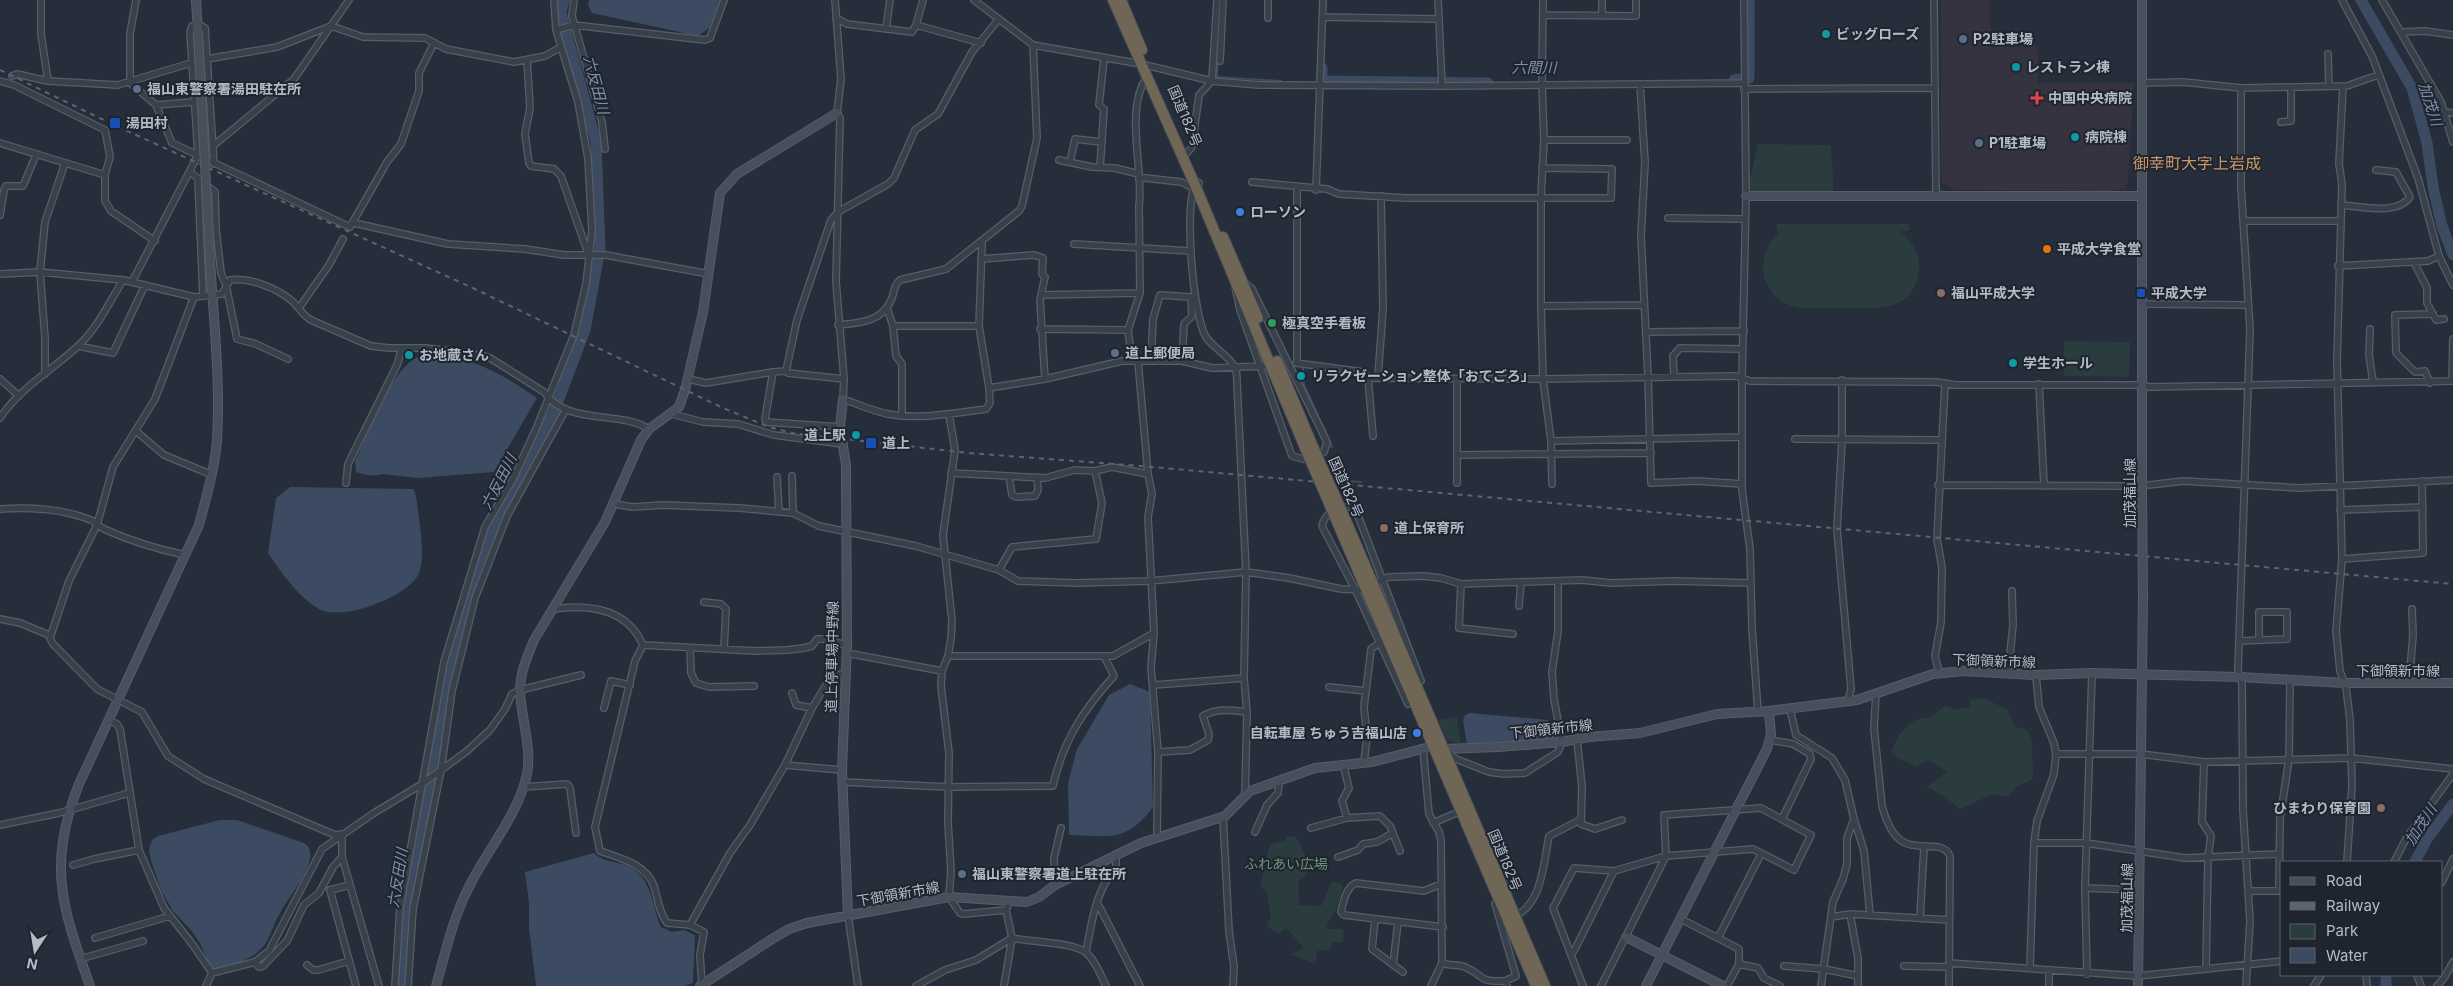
<svg xmlns="http://www.w3.org/2000/svg" width="2453" height="986" viewBox="0 0 2453 986" font-family="Inter,'Noto Sans JP',sans-serif">
<rect width="100%" height="100%" fill="#252e3a"/>
<!-- medical -->
<path fill="#35333f" d="M1941,0h49v47l48,-1v37h96l-6,98 -3,7 -12,3 -157,-1 -14,-7 -1,-3z"/>
<!-- green -->
<path fill="#2a3c3d" d="M1758,144l73,1 3,51h-88z
M1777,224h132v7h-9c12,10 21,23 19,40 -5,40 -39,37 -69,37 -17,0 -34,0 -51,0 -38,-7 -49,-53 -18,-77h-4z
M2064,341l66,1 -1,35 -65,-1z
M1982,698l26,11 6,17 13,4 5,10 1,39 -17,8 -8,9 -17,-1 -31,14 -17,-13 -16,-9 20,-15 -19,-13 -12,8 -18,-9 -7,-6 8,-18 16,-14 15,-3 15,-11 10,3 14,-1 1,-8z
M1457,717l4,27 -14,-4 -9,-20z
M1287,836l9,1 13,25 -2,12 -9,8 1,23 22,1 11,-25 10,3 1,3 -6,21 -10,17v4h15l2,3 -1,10h-10l-3,8 -13,1 -1,13 -26,-10 14,-6 -18,-20 -7,6 -12,-8 4,-11 -5,-25 -6,-4 10,-42 16,-4z"/>
<!-- water -->
<path fill="#3c4b62" d="M589,0h131l-11,28 -11,8 -106,-23 -4,-8z
M420,356c43,-5 83,18 117,42l-43,74 -76,6 -37,-4c-8,3 -17,1 -25,-2l-1,-11c14,-28 35,-93 65,-105z
M290,487l123,2 3,6c2,19 11,64 2,80 -11,22 -77,47 -99,34 -21,-12 -38,-37 -51,-56l8,-55z
M1130,684l20,8 3,115c-27,36 -43,29 -84,28l-1,-52 9,-34 32,-54z
M1470,713l78,7 8,19 -89,5 -4,-23 2,-6z
M220,820h17l67,23c21,13 -16,54 -24,70 -7,11 -10,28 -20,37 -10,10 -32,18 -46,19l-4,-3 -10,-23 -9,-13 -18,-19 -12,-21 -10,-29 -2,-11 3,-10 6,-4z
M594,853c9,9 20,8 32,12 27,11 25,40 35,62l11,5 12,-2 11,5 -2,48 -9,3h-148l-7,-58v-25l-4,-31z"/>
<g fill="none" stroke-linecap="round" stroke-linejoin="round">
<!-- stream -->
<path stroke="#3c4b62" stroke-width="2" d="M1220,0l-3,77 64,4
M1303,367l1,18 22,48
M1329,440l3,7
M1341,477l2,4 18,1"/>
<!-- river -->
<path stroke="#3c4b62" stroke-width="11" d="M2361,0l51,88 15,55 6,44 9,39 11,29
M1322,68v13l166,2
M1734,80l15,-2v-78
M2415,862l12,-23 26,-35
M2386,975v11
M402,986l5,-67 15,-95 32,-177 43,-129 28,-48 30,-61 30,-79 15,-81 -4,-107 -35,-129 3,-13"/>
<defs>
<path id="street" d="M41,0v34l7,47
M574,0l-2,16 30,106 3,27
M835,0l6,79 -4,34 3,5 -4,163 8,98 -1,20c14,5 30,12 45,15 31,6 66,-1 98,-5l4,-6 -1,-15 56,-9 77,-18h60l30,7 54,-2
M974,0l59,45 108,19 71,17 47,4 183,1 302,-3
M1268,0v18
M1438,0l4,86
M1543,0l-1,85 2,55 -3,57v109l2,73 8,62 1,43
M1744,0l2,196 -4,182 8,3 187,1 18,3h187l8,2 303,-6
M1934,0l2,196
M2342,0l30,56 46,122 21,78 14,29
M2382,0l59,102 12,40
M1544,15l92,1v-16
M1602,15v-15
M1322,17l116,2
M836,18l11,6 65,8 4,-7 65,18
M916,25l7,-25
M886,29l4,-29
M556,30l18,-5 131,15 5,-2 14,-38
M2402,32l23,-1 28,4
M2328,54l1,32
M207,59l70,-12 54,-21 32,11 62,1 21,11 68,13 31,-6 16,-9
M527,61l3,47 -5,26 4,29 2,3 23,3 7,7 27,77
M1220,61l3,-61
M12,76l5,-2 31,7 70,4 73,-22
M0,81l14,4 91,45 5,27 -5,18v26l6,10 44,30
M130,83l26,22 16,38 178,84 37,-65 14,-18 18,-53v-18l15,-30
M130,83v-49l6,-34
M2141,83l42,-1 58,6 106,-2 31,-11
M1640,85l5,77 -4,74 7,140 3,107 46,-2 45,3
M2343,86l-4,78 3,20 -5,177 5,198 -6,72 4,40 6,16 4,33 2,65 -5,77
M2241,88v99l9,142 -12,341 4,14 1,126 7,111 -4,65
M1744,89l191,-1
M156,105l37,-3
M2445,112l8,1
M2281,122l10,-1v-34
M1544,140h83
M0,143l105,32
M213,146l81,-67 55,-79
M1187,153l5,-6 7,-52 13,-14 5,-81
M1059,160l33,7 23,1 24,6
M1070,162l5,-23 27,3
M1100,167l4,-58 -5,-4 5,-46
M190,172l25,20 1,37 5,44 5,12 11,54 19,5 32,15
M198,179l5,117
M1139,179l6,-1 36,4 12,6
M1252,182l75,7 12,5 67,4h205l1,-29 -70,-1
M1199,183l-4,2c-11,21 -2,132 11,152 7,11 24,19 29,31 2,4 2,10 2,15l9,189 -2,106 3,34 -2,84
M1316,190l7,-190
M2341,205c20,1 56,11 69,-8l-14,-25 -20,-2
M0,215l4,-25 2,-4h17l13,-31
M1668,218l77,1
M2243,221h98
M354,223l94,21 77,5 39,6h42l103,19
M982,243l-3,83 10,62
M1074,244l116,7
M981,259l53,-4 9,3 -1,16 3,3 -5,23 5,79
M2414,262l13,26v15l9,17 8,-1
M2338,266l90,-5 11,-5
M0,274l40,-2 83,8 71,17 28,-3 8,-14c19,-3 47,8 62,21 7,6 10,14 19,19l60,26 18,2h37l55,7 9,3 54,34c23,34 75,18 105,37
M132,282l66,-127 -8,-123 2,-6 6,-2 7,4 9,136
M1235,286l5,24 52,146 11,3 21,-7 3,-10 -75,-153 -7,-6
M1042,295l98,-2
M194,297l-39,102 -42,68 -16,58 -28,56 -19,57 3,6 44,45 45,23 26,44 36,23 131,56 7,-1
M2142,304l106,1
M1541,306l103,-1
M299,308l30,-43 14,-26
M887,308l6,18 3,30 6,8v52
M838,325c22,-2 45,-3 54,-27 2,-6 2,-13 8,-18l46,-11 73,-58 3,-5 15,-68 -4,-93
M893,326h86
M1040,329l88,1
M2370,329l-1,26 4,27
M1646,332l98,-1
M78,346l35,7 32,-68
M1132,361l-4,-31 12,-37 -1,-87c5,-37 -15,-97 8,-129
M1138,361l10,113 4,20 -4,23 6,116 -3,34 7,85 -1,85
M1151,361l2,-42 7,-24 31,2 1,19 -8,8 -2,37
M1296,363l68,9 4,6 5,58
M1297,363v-175
M786,371l2,2 56,6
M45,374v-36l-5,-66 5,-50 20,-59
M1674,376l-1,-20 7,-8 63,1
M1378,377l5,-69 -2,-112
M1368,378l175,1 192,-3 7,2v112l8,59 2,79 6,84
M0,379l19,17
M688,379l18,4 67,-11
M1842,380v61l-5,88 14,160 -3,13
M2452,381l1,-42
M2430,383l-5,-12 -10,1 -19,-19 -1,-38 38,-1
M2039,384l5,102
M672,414l31,8 35,2 36,11 68,9
M949,414l6,36 -12,85 9,86 -1,18 -3,17 -6,15 -1,15 8,67 -1,70 3,48 -2,26 11,16 4,1 42,-4
M0,418c19,-29 52,-48 77,-71 20,-18 32,-44 46,-67
M840,427l-74,-5 -1,-3 8,-47 13,-1 11,-51 34,-100 7,-8 50,-28 6,-6 21,-48 23,-16 34,-62 26,-32
M136,431l28,24 46,19
M1795,439l146,1
M1551,441l190,-4
M1457,455l194,-2
M951,473l94,5 30,-8 20,1 17,-4 36,7
M792,476l1,37
M1009,476l3,19 4,2 19,-1 3,-6 -1,-13
M777,477l2,35
M346,483l2,-19 49,-99 5,-17
M1457,483v-104
M1938,485l193,1
M2149,485l35,-4 116,7 153,-8
M615,504l17,3 31,-2 76,3 54,5 26,13 97,20 83,24 19,11 59,2 73,-2 96,-9 43,6 52,11 22,1
M0,509c30,-2 63,0 91,11 5,2 8,7 13,9 26,12 53,20 81,26
M2340,510l83,-3
M2342,559l81,-6 -1,-72
M999,570l13,-23 84,-8 6,-36 -7,-32
M1380,581l8,-4 36,-1 17,2 20,6 121,-4 29,3 64,-2 76,2
M1461,584l-2,44 54,6
M704,602l17,2 5,5 -2,40
M1519,606l2,-24
M553,609c36,-5 74,-1 90,36
M0,619l20,4 29,12
M2240,641l47,-2v-27h-28v28
M643,645l-8,16 -40,166 5,24c20,7 46,13 54,35 4,14 5,26 13,37l23,2 14,7 -4,23 2,30
M643,645l113,6 31,-1 17,-2 8,-2 5,-7h6l24,6
M690,648l1,25 5,10 13,4 45,-1
M847,653l95,18
M948,656h165l41,-23
M1939,672l-4,-16 6,-34 1,-54 -5,-29 8,-155
M2008,674l5,-49 -1,-34
M2409,683l4,-48 -1,-26
M1154,685l90,-7
M1329,687l37,4
M792,693l4,12 16,3
M1876,693l-2,35 8,78c3,11 7,24 16,32 16,16 45,0 52,18l-1,130
M1408,704l-52,-113 -34,-65c3,-14 16,-20 30,-19l5,6 64,168
M604,708l7,-27 19,4
M1790,709l6,26 36,23 13,22 9,39 -7,19v26l-4,15 -10,23 -12,84
M109,720l8,4 3,5 19,121 25,58 29,37 19,28 -6,13
M1577,739l5,48 -1,37 14,5 27,-9
M1770,740l23,4 17,10 1,5 -29,60
M1423,748l6,66 10,18 2,8 1,123 -11,23
M1158,752l32,-2 18,-10 1,-6 -6,-18c13,-8 29,-6 44,-4
M1447,752l9,7 33,13 15,2 21,-1 33,-21 4,-10 -8,-43 -2,-27 6,-41v-50
M2056,754h85l63,8 147,-4 102,11
M1364,762l3,-25 -3,-30 6,-49 1,-9 10,-7
M2204,762l-2,60 9,14 -3,21 -2,112
M1343,764l6,24 -7,13 5,17
M785,765l57,5
M842,782l106,5 105,-1c10,-45 30,-76 61,-110l-10,-20
M523,787l44,-3 3,4 6,45
M1223,817l6,114 5,36 -1,19
M1854,819l10,32 6,64
M1433,823l28,-12
M0,825l59,-12 70,-20
M1311,828l36,-10 33,-2 10,10 10,25
M1255,832l12,-27 11,-12 1,-11
M342,834v23l37,129
M2034,843h52l99,15 94,-4
M1338,857l20,-7 5,-6 14,-2 16,-9
M2394,862l13,-25 46,-63
M73,865l21,-6 45,-9
M2442,882l11,-23
M1441,884l-17,7 -68,-8c-10,4 -13,20 -15,29l3,3 99,12
M350,885l-20,5 26,96
M1055,885l-1,-27 7,-30
M2085,888l54,2
M2279,890l1,-71 9,-60 1,-77
M2249,891h33
M1499,898l-4,6 21,72 -11,5 2,5
M1097,902l43,84
M1850,914l8,44v28
M848,915l10,71
M1515,916c27,-12 29,-54 34,-80l31,-16
M1831,917l19,-3 99,6
M1920,918l4,-71
M1375,919l-3,30 31,23
M1681,919l58,30v15l-12,22
M690,925l40,-72 20,-28 35,-60 27,-57 20,-33 13,-1
M95,938l75,-22
M1718,938l43,-84
M1086,952c6,-30 9,-61 30,-84v-14
M1571,954l3,-3 40,-80
M80,959l63,-18
M255,962l4,5 4,-1 24,-25 17,-36 15,-12 14,-26 9,-10
M1442,963c7,3 16,1 23,4 22,10 12,15 40,14
M1949,963l189,13 144,-15
M1739,964l19,4 6,10 16,8
M307,965l6,5h5l31,-9
M1393,965l5,-43
M1784,966l40,3 34,7
M1904,966l45,1
M2030,968l4,-125 3,-22 17,-47 2,-20 -2,-11 -15,-36 -3,-32
M2049,970v16
M212,973l43,-11 14,-11 53,-102 52,-36 48,-29 45,-33 23,-21 15,-21 7,-15 8,-4 61,-15
M2087,974l-2,-86 7,-215
M2366,975l1,11
M2417,975l4,11
M395,986l5,-78 44,-246 41,-135 28,-48 23,-50 38,-94 12,-51 6,-53 -4,-73 -10,-56 -22,-72 -2,-30
M408,986l5,-77 28,-139 11,-79 23,-93 32,-82 59,-107
M916,986l29,-16 31,-10 36,-22c17,4 60,4 73,14 10,7 16,24 21,34
M1004,986l8,-48 -6,-28 3,-8
M1583,986l-30,-78 21,-40 40,3 52,-15 87,-7 41,21 17,-35 -50,-27 -97,7 2,41 -65,130
M2314,986l7,-11
M2437,986l7,-8 9,-16"/>
<path id="secondary" d="M196,0l2,33
M2142,0v495
M1746,196h395
M843,399l-3,28 6,38 1,180 -5,125 6,145
M1626,937l97,49
M90,986c-28,-79 -43,-120 -11,-202l120,-259c7,-27 16,-57 18,-85 4,-66 -5,-133 -8,-199
M436,986c9,-32 17,-68 32,-97 18,-38 50,-73 59,-115 5,-27 -6,-56 -7,-83 0,-18 7,-34 14,-51l71,-118 36,-82 8,-11 30,-22 6,-17 18,-78 17,-119 17,-19 100,-61
M700,986l72,-47 17,-10 18,-6 142,-26 78,5 12,-5 16,-12 86,-42 84,-27 25,-25 65,-23 57,-6 61,-16 10,3 55,-2 64,-5 27,-5 51,-4 77,-19 52,-3 88,-11 76,-26 31,-3 72,4 56,-2 148,4 105,6h108
M1646,986l121,-237 4,-14 -2,-24
M2138,986l5,-391"/>
<path id="highway" d="M1113,0l82,185 111,265
M1121,0l21,50
M1223,237l35,81
M1277,361l36,86
M1343,514l202,472
M1335,517l201,469"/>
</defs>
<!-- street casing -->
<use href="#street" stroke="#575e68" stroke-width="8"/>
<!-- secondary casing -->
<use href="#secondary" stroke="#575e68" stroke-width="10"/>
<!-- highway casing -->
<use href="#highway" stroke="#444b55" stroke-width="12"/>
<!-- street -->
<use href="#street" stroke="#38404a" stroke-width="5.5"/>
<!-- secondary -->
<use href="#secondary" stroke="#474f5d" stroke-width="8"/>
<!-- highway -->
<use href="#highway" stroke="#706656" stroke-width="10"/>
<!-- rail -->
<path stroke="#5b6471" stroke-width="2" stroke-dasharray="5 5" stroke-linecap="butt" d="M0,70l114,55 361,164 248,119 46,19 23,6 177,20 172,13 1312,118"/>
<defs>
<path id="secondary-bridge" d="M198,33l11,208
M2142,495l1,100"/>
<path id="highway-bridge" d="M1313,447l30,67
M1306,450l29,67"/>
</defs>
<!-- secondary-bridge casing -->
<use href="#secondary-bridge" stroke="#575e68" stroke-width="10" stroke-linecap="butt"/>
<!-- highway-bridge casing -->
<use href="#highway-bridge" stroke="#444b55" stroke-width="12" stroke-linecap="butt"/>
<!-- secondary-bridge -->
<use href="#secondary-bridge" stroke="#474f5d" stroke-width="8"/>
<!-- highway-bridge -->
<use href="#highway-bridge" stroke="#706656" stroke-width="10"/>
</g>
<!-- markers -->
<g fill="#0f9aa8" stroke="#1e252f" stroke-width="2">
<circle cx="1826" cy="34" r="5"/>
<circle cx="2016" cy="67" r="5"/>
<circle cx="2075" cy="137" r="5"/>
<circle cx="409" cy="355" r="5"/>
<circle cx="2013" cy="363" r="5"/>
<circle cx="1301" cy="376" r="5"/>
<circle cx="856" cy="435" r="5"/>
</g>
<g fill="#5c6f8a" stroke="#1e252f" stroke-width="2">
<circle cx="1963" cy="39" r="5"/>
<circle cx="137" cy="89" r="5"/>
<circle cx="1979" cy="143" r="5"/>
<circle cx="1115" cy="353" r="5"/>
<circle cx="962" cy="874" r="5"/>
</g>
<path fill="#e0444e" stroke="#1e252f" stroke-width="2" d="M2034.5 90.5h5v5h5v5h-5v5h-5v-5h-5v-5h5z"/>
<g fill="#1a4fb4" stroke="#1e252f" stroke-width="2">
<rect x="109" y="117" width="12" height="12" rx="2.5"/>
<rect x="2136" y="288" width="10" height="10" rx="2.5"/>
<rect x="865" y="437" width="12" height="12" rx="2.5"/>
</g>
<g fill="#3f7fe0" stroke="#1e252f" stroke-width="2">
<circle cx="1240" cy="212" r="5"/>
<circle cx="1417" cy="733" r="5"/>
</g>
<circle fill="#e8710a" stroke="#1e252f" stroke-width="2" cx="2047" cy="249" r="5"/>
<g fill="#8d6e63" stroke="#1e252f" stroke-width="2">
<circle cx="1941" cy="293" r="5"/>
<circle cx="1384" cy="528" r="5"/>
<circle cx="2381" cy="808" r="5"/>
</g>
<circle fill="#2e9e5b" stroke="#1e252f" stroke-width="2" cx="1272" cy="323" r="5"/>
<g text-anchor="middle" stroke-width="4" stroke-linejoin="round" paint-order="stroke">
<!-- poi labels -->
<g font-size="14" font-weight="bold" fill="#b4bbc6" stroke="#1e252f" text-anchor="start">
<text x="1836" y="39">ビッグローズ</text>
<text x="1973" y="44">P2駐車場</text>
<text x="2026" y="72">レストラン棟</text>
<text x="147" y="94">福山東警察署湯田駐在所</text>
<text x="2048" y="103">中国中央病院</text>
<text x="126" y="128">湯田村</text>
<text x="2085" y="142">病院棟</text>
<text x="1989" y="148">P1駐車場</text>
<text x="1250" y="217">ローソン</text>
<text x="2057" y="254">平成大学食堂</text>
<text x="1951" y="298">福山平成大学</text>
<text x="2151" y="298">平成大学</text>
<text x="1282" y="328">極真空手看板</text>
<text x="1125" y="358">道上郵便局</text>
<text x="419" y="360">お地蔵さん</text>
<text x="2023" y="368">学生ホール</text>
<text x="1311" y="381">リラクゼーション整体「おてごろ」</text>
<text x="846" y="440" text-anchor="end">道上駅</text>
<text x="882" y="448">道上</text>
<text x="1394" y="533">道上保育所</text>
<text x="1407" y="738" text-anchor="end">自転車屋 ちゅう吉福山店</text>
<text x="2371" y="813" text-anchor="end">ひまわり保育園</text>
<text x="972" y="879">福山東警察署道上駐在所</text>
</g>
<!-- street labels -->
<g font-size="14" fill="#b4bbc6" stroke="#1e252f">
<text transform="translate(1185 116) rotate(67)" y="5">国道182号</text>
<text transform="translate(1346 487) rotate(66)" y="5">国道182号</text>
<text transform="translate(2130 493) rotate(-90)" y="5">加茂福山線</text>
<text transform="translate(832 657) rotate(-89)" y="5">道上停車場中野線</text>
<text transform="translate(1994 661) rotate(2)" y="5">下御領新市線</text>
<text x="2398" y="676">下御領新市線</text>
<text transform="translate(1551 729) rotate(-6)" y="5">下御領新市線</text>
<text transform="translate(1505 860) rotate(67)" y="5">国道182号</text>
<text transform="translate(898 894) rotate(-10)" y="5">下御領新市線</text>
<text transform="translate(2127 898) rotate(-89)" y="5">加茂福山線</text>
</g>
<!-- park labels -->
<g font-size="14" fill="#6d9577" stroke="#1e252f">
<text x="1286" y="869">ふれあい広場</text>
</g>
<!-- water labels -->
<g font-size="15" font-style="italic" fill="#7e91ab" stroke="#1e252f">
<text x="1534" y="73">六間川</text>
<text transform="translate(596 85) rotate(75)" y="5">六反田川</text>
<text transform="translate(2430 104) rotate(72)" y="5">加茂川</text>
<text transform="translate(499 482) rotate(-63)" y="5">六反田川</text>
<text transform="translate(2421 825) rotate(-57)" y="5">加茂川</text>
<text transform="translate(398 878) rotate(-81)" y="5">六反田川</text>
</g>
<!-- quarter labels -->
<g font-size="16" fill="#cb956a" stroke="#1e252f">
<text x="2197" y="169">御幸町大字上岩成</text>
</g>
</g>
<!-- legend -->
<rect x="2280" y="861" width="162" height="115" fill="#1e252f" stroke="#5a616b"/>
<rect x="2290" y="877" width="25" height="8" fill="#474f5d" stroke="#5a616b"/>
<text x="2326" y="886" font-size="15" fill="#b4bbc6">Road</text>
<rect x="2290" y="902" width="25" height="8" fill="#5b6471" stroke="#5a616b"/>
<text x="2326" y="911" font-size="15" fill="#b4bbc6">Railway</text>
<rect x="2290" y="924" width="25" height="15" fill="#2a3c3d" stroke="#5a616b"/>
<text x="2326" y="936" font-size="15" fill="#b4bbc6">Park</text>
<rect x="2290" y="948" width="25" height="15" fill="#3c4b62" stroke="#5a616b"/>
<text x="2326" y="961" font-size="15" fill="#b4bbc6">Water</text>
<!-- north arrow -->
<g transform="translate(35 951) rotate(192)" stroke="#1e252f" stroke-width="4" paint-order="stroke">
<path d="M0-4L9 19L0 12L-9 19Z" fill="#b4bbc6"/>
<text y="-8" font-size="14" font-weight="bold" text-anchor="middle" fill="#b4bbc6">N</text>
</g>
</svg>
